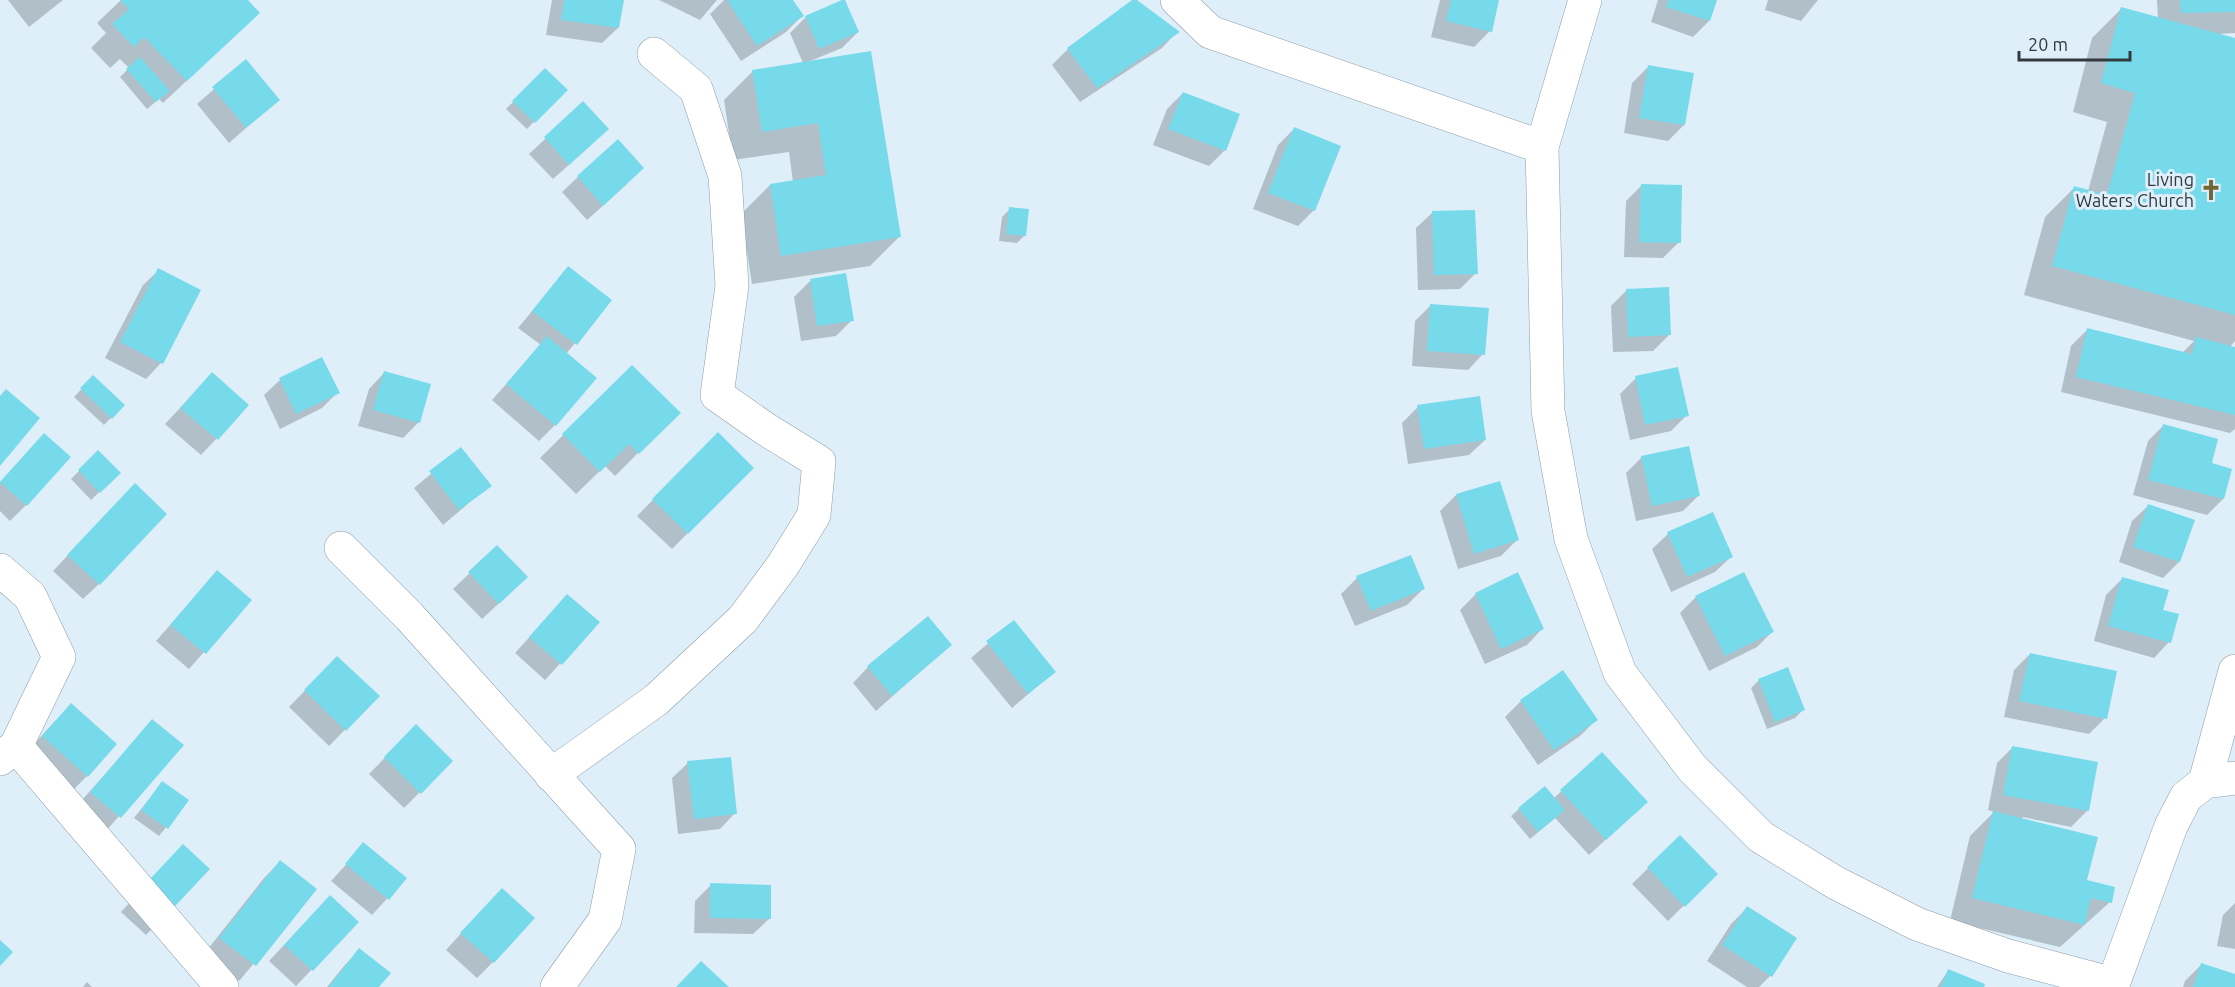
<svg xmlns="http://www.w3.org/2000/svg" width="2235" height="987" viewBox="0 0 2235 987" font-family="Ubuntu,sans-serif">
<rect width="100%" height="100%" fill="#deeffa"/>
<!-- shadow -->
<path fill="#0003" d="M8,0h55l-34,27z
M121,0h125l-11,35 -72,68 -4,-4 -12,10 -27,-32 9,-9 -9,-9 -10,9 -19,-20 15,-15 -9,-10z
M552,0h70l-4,28 -16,15 -56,-8z
M659,0h58l-17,20z
M724,0h68l10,16 -16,16 -45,29 -31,-47z
M1440,0h58l-8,31 -16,16 -43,-10z
M1658,0h58l-7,21 -16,16 -42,-15z
M1768,0h50l-17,21 -36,-11z
M2157,0h78v33l-17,1 17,5v302l-5,6 5,1v81l-5,4 -169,-41 10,-46 16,-16 95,23 12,-12 -170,-46 21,-78 29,-29 14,3 19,-69 -34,-10 19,-74 29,-29 37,10z
M806,17l52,15 -16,16 -32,13 89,176 -29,29 -118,18 -11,-70 29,-29 23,-3 -4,-30 -56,8 -9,-60 29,-29 50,-8 -13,-30z
M1177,32l-15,16 -82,54 -28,-37 16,-16z
M246,61l32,39 -49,43 -32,-39z
M1648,67l36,58 -16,16 -44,-8 8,-50z
M545,70l20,20 -38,39 -21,-20z
M1183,93l42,57 -16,16 -56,-21 14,-36z
M583,104l8,41 -38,34 -24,-25z
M1294,129l45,17 -26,65 -15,15 -45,-17 25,-64z
M578,177l49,7 -40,36 -25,-28z
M1642,185l37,57 -16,16 -39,-1 2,-56z
M1010,209l15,26 -8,8 -18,-2 3,-24z
M1432,213l44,60 -16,16 -42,1 -2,-62z
M568,268l42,32 -44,54 -11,71 -16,16 -47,-41 49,-55 -23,-17z
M159,270l40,20 -38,73 -15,16 -41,-21 38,-73z
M810,281l42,39 -16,16 -35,5 -7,-44z
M1627,290l42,45 -16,16 -40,1 -2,-46z
M1431,305l52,49 -15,16 -56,-4 3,-45z
M632,367l46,46 -63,63 -10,-10 -29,28 -36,-36z
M384,373l35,49 -16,16 -45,-12 11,-37z
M212,374l35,32 -46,49 -36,-31z
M93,377l30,28 -19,20 -30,-28z
M1636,378l51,37 -16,16 -41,9 -10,-46z
M280,380l58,12 -16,16 -42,21 -16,-34z
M1418,407l67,33 -16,15 -61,9 -6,-41z
M2164,425l46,39 13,35 -16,16 -74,-20 15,-54z
M718,434l34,34 -80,81 -35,-33z
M44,435l-18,70 -16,16 -10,-10v-29z
M461,449l29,36 -47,40 -29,-37z
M98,452l21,21 -28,27 -20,-21z
M1642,457l57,38 -16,16 -47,10 -10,-48z
M1499,483l18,57 -16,16 -43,13 -18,-58 16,-16z
M119,501l-20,83 -16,15 -30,-28z
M2148,506l31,56 -16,16 -44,-16 13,-41z
M1668,534l63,23 -16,15 -44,20 -19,-43z
M497,547l13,46 -28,26 -29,-30z
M217,572l33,28 -61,69 -33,-28z
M1357,578l66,11 -16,16 -52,21 -14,-32z
M2122,579l39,32 8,31 -15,16 -60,-17 12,-46z
M1476,594l66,35 -15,16 -42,19 -25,-54z
M567,596l31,26 -53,58 -30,-27z
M1696,597l77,34 -16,16 -48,24 -29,-58z
M1013,622l41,50 -42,36 -41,-50z
M950,645l-74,66 -23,-28 15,-16z
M2030,654l75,64 -16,16 -85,-17 10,-47z
M321,674l57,22 -49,50 -40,-39z
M1759,680l44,30 -8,8 -28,11 -16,-41z
M1521,701l75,19 -16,16 -42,29 -33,-48z
M55,721l32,55 -15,15 -45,-39z
M152,721l30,25 -78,87 -29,-25z
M416,726l35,35 -47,47 -35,-34z
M2013,747l84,16 -10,48 -16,16 -48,-10 -1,3 88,82 -50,45 -110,-26 20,-85 24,-24 -6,-2 9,-47z
M1602,754l28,63 -41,38 -34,-37 -25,21 -19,-23 8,-7 34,-10z
M688,763l47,50 -15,16 -42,5 -6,-56z
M162,783l25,18 -28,35 -25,-18z
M1680,837l36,37 -48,47 -36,-37z
M364,845l41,34 -33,36 -41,-34z
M167,862l-6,57 -15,16 -25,-23z
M280,862l35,28 -76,91 -35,-27 60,-76z
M711,885l58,34 -16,15 -59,-1 1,-32z
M2235,903v46l-18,-3 6,-31z
M486,906l7,56 -16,16 -31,-28z
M1747,908l23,68 -11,11h-12l-40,-26 24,-37z
M314,913l43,9 -61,64 -27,-25z
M359,950l18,37h-50l17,-21z
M2201,965l34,10v12h-52l2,-6z
M1948,971l34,16h-45z
M87,982l5,5h-9z"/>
<!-- building -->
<path fill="#76daea" d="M120,0h128l12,13 -73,68 -43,-44 -10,10 -22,-23 17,-15z
M564,0h60l-5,28 -58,-8z
M727,0h66l11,16 -47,30z
M842,0h3l14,32 -40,17 -14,-33z
M1132,0h5l43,32 -83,56 -30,-40z
M1451,0h48l-7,32 -46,-11z
M1668,0h49l-7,21 -44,-14z
M2180,0h55v12l-54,1z
M2121,7l114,31v277l-183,-49 22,-80 33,9 28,-102 -34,-10z
M871,51l30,186 -120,19 -11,-72 56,-9 -8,-52 -56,9 -10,-62z
M140,57l30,34 -14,11 -30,-33z
M246,59l34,41 -34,28 -34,-41z
M1648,65l46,8 -9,52 -46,-7z
M545,68l23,22 -33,33 -23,-22z
M1183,92l57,22 -14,37 -58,-22z
M583,101l26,28 -40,36 -25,-28z
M1294,127l47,19 -26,65 -47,-18z
M618,139l26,29 -41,38 -26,-30z
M1641,184l41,1 -1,58 -42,-1z
M1009,207l20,2 -3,27 -20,-2z
M1475,210l3,64 -44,1 -2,-64z
M568,266l44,34 -35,45 -45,-34z
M158,268l43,22 -38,74 -43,-22z
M846,273l8,48 -37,5 -7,-47z
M1669,287l2,48 -43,2 -2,-48z
M1430,304l59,4 -4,47 -58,-4z
M2087,328l105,26 4,-17 39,10v68l-159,-38z
M547,336l50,42 -41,48 -50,-42z
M322,357l18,36 -44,21 -17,-36z
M632,365l49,48 -42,41 -10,-10 -29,28 -38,-38z
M1678,367l11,49 -44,9 -10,-49z
M384,371l47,13 -11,39 -47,-13z
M212,372l37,33 -31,35 -38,-32z
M93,375l32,30 -13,14 -32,-31z
M6,389l34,29 -40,48v-70z
M1480,396l6,44 -62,9 -7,-44z
M2163,424l55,15 -6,24 20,6 -8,30 -76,-19z
M718,432l36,36 -66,66 -36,-35z
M44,433l27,24 -44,49 -27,-24z
M1689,446l11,50 -48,10 -11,-50z
M461,447l31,39 -33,24 -30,-39z
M98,450l23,23 -21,20 -22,-23z
M1500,481l19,59 -45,14 -18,-60z
M135,483l32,31 -67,71 -33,-30z
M2148,504l47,16 -15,42 -47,-15z
M1713,512l20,45 -46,20 -20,-45z
M497,545l31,32 -29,27 -31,-32z
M1411,555l14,34 -54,22 -15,-35z
M217,570l35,30 -46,54 -36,-29z
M1518,572l26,57 -43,20 -26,-56z
M1744,572l30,60 -49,24 -30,-60z
M2122,577l47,13 -6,20 16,4 -8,29 -63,-17z
M567,594l33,28 -38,43 -33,-28z
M928,616l24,29 -60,51 -25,-30z
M1014,620l42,52 -28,22 -42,-53z
M2030,653l87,18 -10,48 -88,-18z
M337,656l43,40 -34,35 -42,-41z
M1788,667l17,43 -30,12 -17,-43z
M1563,670l35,50 -44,30 -34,-50z
M71,703l46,41 -29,33 -46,-41z
M152,719l32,26 -63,73 -31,-26z
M416,724l37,37 -32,33 -37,-37z
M2012,746l86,16 -9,49 -86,-16z
M1602,752l46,50 -42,38 -46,-50z
M731,757l6,57 -43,5 -7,-58z
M162,781l27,19 -21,29 -27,-19z
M1545,786l20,24 -27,22 -20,-24z
M1993,811l105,26 -11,43 28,7 -3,16 -21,-5 -6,27 -113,-27z
M1680,835l38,39 -33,33 -38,-40z
M363,842l44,36 -18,22 -44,-36z
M183,844l27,25 -48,51 -27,-25z
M280,860l37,29 -61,77 -37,-28z
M710,883l61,2v34l-61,-1z
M502,888l33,30 -41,45 -34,-30z
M330,895l29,27 -46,49 -29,-26z
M1747,906l50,32 -25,39 -50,-32z
M0,940l13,12 -13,14z
M359,948l32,25 -12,14h-50z
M701,961l28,26h-53z
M2201,963l34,11v13h-42z
M1948,969l37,15 -1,3h-43z"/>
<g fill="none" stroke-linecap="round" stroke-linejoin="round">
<defs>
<path id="street" d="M1177,0l33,32 332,115
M1585,0l-43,147 6,264 23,128 49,134 72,95 69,69 75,46 81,41 91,32 105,28
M341,548l68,68 210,233 -14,71 -48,67
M0,570l30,26 29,61 -43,89 -16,13
M16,746l206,241
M551,775l105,-75 87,-81 40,-54 31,-50 5,-53 -55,-34 -47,-33 15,-109 -7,-110 -29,-87 -42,-35
M2205,782l30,-111
M2112,987l59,-161 15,-29 19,-15 30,-4"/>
</defs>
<!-- street casing -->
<use href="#street" stroke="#8d9ca6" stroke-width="34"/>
<!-- street -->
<use href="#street" stroke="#fff" stroke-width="33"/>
</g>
<!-- icons -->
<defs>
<symbol id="church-bare" viewBox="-9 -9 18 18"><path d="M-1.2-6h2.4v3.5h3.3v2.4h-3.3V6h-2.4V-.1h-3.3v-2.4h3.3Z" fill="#736835" stroke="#deeffa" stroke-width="2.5" paint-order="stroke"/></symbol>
</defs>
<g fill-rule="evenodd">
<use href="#church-bare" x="2196" y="175" width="30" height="30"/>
</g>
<g text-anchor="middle" stroke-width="6" stroke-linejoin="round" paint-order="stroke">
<!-- poi labels -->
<g font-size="18" fill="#333a3e" stroke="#deeffa" text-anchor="end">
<text x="2194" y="186">Living<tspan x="2194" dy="21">Waters Church</tspan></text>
</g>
</g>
<!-- scale -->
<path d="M2019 51v9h111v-9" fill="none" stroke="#333a3e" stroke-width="3"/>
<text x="2028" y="51" font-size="18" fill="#333a3e" stroke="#deeffa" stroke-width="4.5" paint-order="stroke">20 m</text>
</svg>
